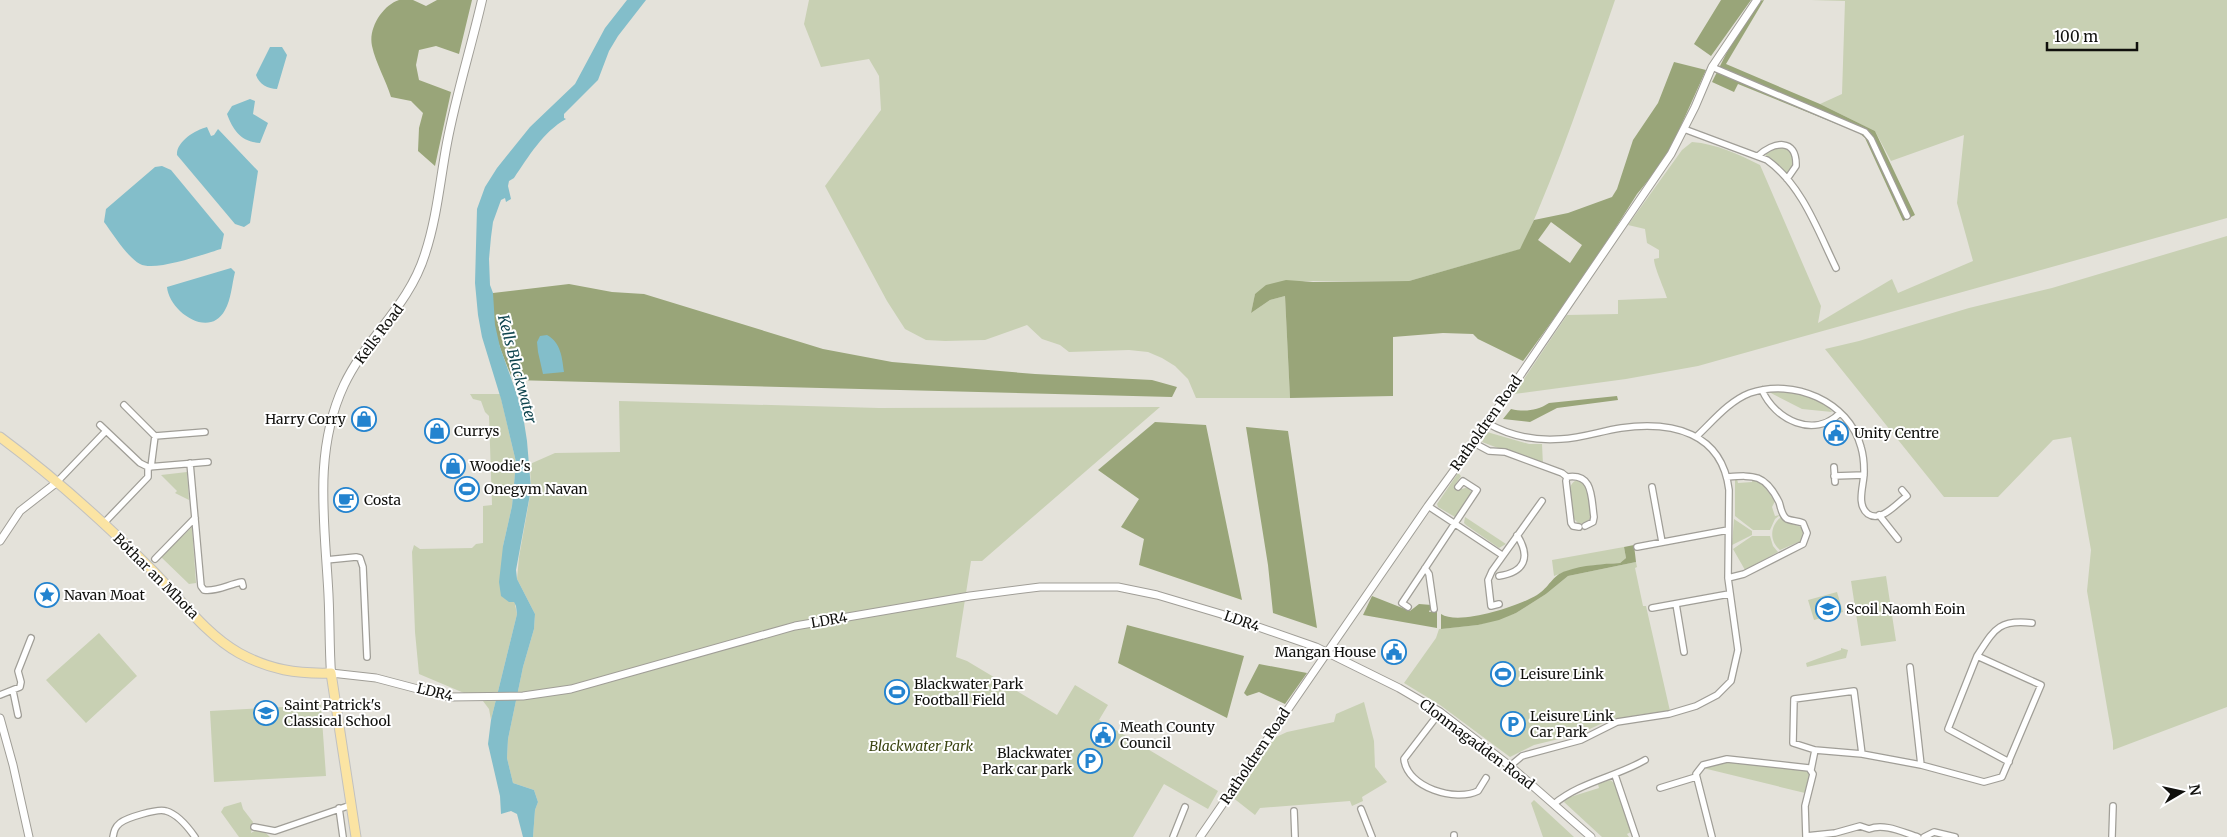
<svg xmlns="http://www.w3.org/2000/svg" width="2227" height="837" viewBox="0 0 2227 837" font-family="Merriweather,serif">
<rect width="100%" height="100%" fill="#e4e2da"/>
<!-- green -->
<path fill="#c8d0b3" d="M809,0h806c-29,84 -57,169 -94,249l-112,32h-104l-50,13 -4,19 19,-13 15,-4 5,102h-94l-8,-19 -13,-13 -13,-8 -14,-6 -19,-2 -60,2 -9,-7 -18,-6 -15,-14 -42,15 -40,1 -19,-1 -21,-11 -18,-28 -62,-115 56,-76 -2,-34 -10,-17 -48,8 -17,-43z
M1811,0h416v218l-529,148 -72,13 -112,15 53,-79 51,-1v-14l49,-2c-3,-10 -13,-31 -13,-39l5,-1v-8l-12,-7 -2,-14 -17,-4 54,-75 10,-8c25,2 46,12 68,23l61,141 -3,17 74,-44 6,14 75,-32 -16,-58 7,-68 -73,26 -16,-30 -55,-27 22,-10 3,-93z
M1780,147c15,4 16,14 9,26l-2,1 -22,-17 2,-5z
M2227,236v471l-114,43v-8l-26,-151 4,-41 -20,-113 -18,3 -55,57h-54l-119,-148 34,-8 110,-33 83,-20z
M1785,390l23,6 17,8 7,8 -30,-3 -33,-17z
M470,394h30l16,68 -4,44 -9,40 14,68 -26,106 -2,-11 -6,-8 -64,-27 -4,-42 -3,-80 2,-7 6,4 52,-1 4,-4 7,-1v-37l9,-1 -3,-89 -4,-4 -4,-11 -8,-2z
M619,401l260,7 281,-1 -178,154h-11l-15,96 11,4 90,54 18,-30 33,20 -9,15 119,71 -10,18 -44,-25 -31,53h-600l2,-27 3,-8 -4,-12 -21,-7 -6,-25 1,-19 15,-72 11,-38 1,-15 -18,-35 2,-22 12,-67 -1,-26 25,-11 65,-1z
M1487,432l42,12h13l1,21 -61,-23z
M187,472l2,28 -14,-7 2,-2 -16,-16z
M1458,473l3,3 -6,9 7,4 6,-2 4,6 -17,24 -17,-10 -1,-3z
M1752,477l8,4 15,20 -3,6 3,9 5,-1 -5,4 -5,11h-17l-18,-14v-37h2l1,4 14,-1z
M1577,480l10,6 5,31 -8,7 -6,-1 -4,-4c-2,-12 -11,-33 3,-39z
M1465,517l41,27 -7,4 -33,-23 -2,-2z
M1781,517l4,4 16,6 2,5 -2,9 -21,9c-11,-9 -10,-24 1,-33z
M1734,519l18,12v4l-20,10z
M192,527l4,56 -7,1 -28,-27z
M1752,536h18l3,10 5,6 -33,18 -12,-21z
M1624,547l2,11 -6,5c-22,1 -45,4 -66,13l-2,-16z
M1636,562l1,5 -2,1 8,38h3l24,105 -32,4 -29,8 -2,-2 -28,13 -45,11 -24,12 -70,-52 -36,-22 32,-45 3,-9 39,-4 38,-12 30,-19 22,-18z
M1886,576l10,65 -35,5 -10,-65z
M1837,592l6,20 -29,8 -6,-20z
M99,633l38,43 -51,47 -40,-43z
M1841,648l7,2 -2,8 -39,9 -1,-4 35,-13z
M1364,702l10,39 1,26 12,15 -25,15 1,4 -11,5 -2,-5 -90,7 -5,7 -23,-18 40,-58 15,-7 47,-10 2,-8z
M321,705l5,71 -112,6 -4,-71z
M1731,761l75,8 4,5 -5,19 -102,-25 3,-3z
M1610,780l6,4 15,48 -4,2 2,3h-27l-38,-35 3,-4 32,-10 -1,-4z
M1534,800l40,37h-31l-12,-34z
M241,802l2,7 10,13 -2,11c8,-5 13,-2 19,4h-31l-18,-25 3,-5z"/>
<!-- forest -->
<path fill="#99a579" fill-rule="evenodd" d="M399,0h14l13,6 11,-6h35l-13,54 -23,-8 -17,4 -3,15 3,15 32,12 -16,74 -17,-15 1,-23 4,-15 -12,-12 -20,-4c-5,-17 -15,-33 -19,-51 -4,-18 11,-41 27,-46z
M1721,0h30l-40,56 -17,-12z
M1764,0l-38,64 94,40 55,27 40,84 -12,6 -38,-83 -6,-5 -121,-49 -4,8 -22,-10 17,-34 30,-47z
M1674,62l32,8 -32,71 -14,25 -23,28 -50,79 -64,88 -45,-22 -5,-5 -30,-1 -50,4v59l-103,2 -5,-102 -15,4 -19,13 4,-19 11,-9 20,-5 27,2 96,-1 111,-32 14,-29 34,-7 44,-16 5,-8 16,-49 25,-37zM1551,222l31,23 -12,18 -32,-23z
M569,284l43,8 32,2 179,55 69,13 143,12 117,6 25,7 -5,10 -659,-17c-11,-26 -25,-58 -20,-87z
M1617,396l1,4 -61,8 -27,14 -27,-3 8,-10c13,3 26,2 38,-6z
M1155,422l51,3 36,175 -103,-35 5,-26 -23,-12 18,-28 -41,-29z
M1246,427l42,4 29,197 -44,-15 -5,-48z
M1634,545l2,17 -68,14 -22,18 -30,19 -17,7 -21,5 -37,4v-15c18,12 78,-8 96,-19 12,-7 15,-20 29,-24 17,-6 37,-7 54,-8l6,-5 -2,-11z
M1372,596l38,15 9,-7 13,1 -3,7h8v16l-74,-13z
M1127,625l117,31 -17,62 -109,-55z
M1259,664l48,9 -22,31 -26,-12 -12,4 -3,-3z"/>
<!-- water -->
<path fill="#83beca" d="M627,0h19l-28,36 -9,15 -11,29 -34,34v4l2,1c-23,13 -37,37 -52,59l-5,3 -1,5 3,13 -5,3 -1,-4 -4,2 -8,22 -2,15 -2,22 1,26 3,8 2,32 5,22 22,62 5,32 4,48 -15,81 1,9 18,35 -1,15 -11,38 -15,72 -1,19 6,25 21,7 4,12 -3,8 -2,27h-10l-6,-23 -6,-3 -10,3 -1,-18 -12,-52 3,-24 26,-106 -1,-8 -2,-4h-5l-8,-6 -2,-14 4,-36 9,-40 4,-44 -15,-63 -19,-62 -4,-22 -3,-32 2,-74 8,-22 12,-19 33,-41 45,-43 30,-56z
M270,47h12l5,8 -10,34c-9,0 -18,-5 -21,-14z
M250,99l5,2 -2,13 15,9 -8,20c-19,-1 -27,-13 -33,-29l5,-8z
M207,127l4,9 3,-1 4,-6 40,42 -8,52 -6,4 -9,-3 -58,-69c-1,-13 18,-25 30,-28z
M162,166l9,4 53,64 -3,15c-17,5 -66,23 -81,15 -13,-7 -27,-30 -36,-42l2,-13 49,-42z
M231,268l4,4c-3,12 -4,28 -10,38 -16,30 -56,1 -58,-23z
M547,335c14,8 15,22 17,37l-21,2 -5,-22 -1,-10 3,-6z"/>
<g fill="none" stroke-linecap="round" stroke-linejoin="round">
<defs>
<path id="minor" d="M1712,67l153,65 6,7 36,77
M1684,129l83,31c35,25 51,71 69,108
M1758,156c15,-14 39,-19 38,10l-9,13
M1762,390c13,30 52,49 78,23
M124,405l31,31
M1487,423c23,13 48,18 74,16 21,-1 40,-8 60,-11 51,-7 101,4 108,62l-1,88 10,72 -7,31 -14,14 -21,11 -27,8 -52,8 -36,18 -59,16 -12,10
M100,425l40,38 8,4
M1697,436c16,-15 32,-35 53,-43 43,-15 99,8 111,54 2,7 3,16 3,23 1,13 -9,34 4,44 13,9 29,-11 39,-18l-5,-6
M1474,443l15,8 16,1 57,21 5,4
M190,463l11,123 3,4c13,2 25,-6 38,-8l1,4
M151,467l4,-31 50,-4
M1834,467l1,15
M1834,476l30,-1
M1727,477c27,-2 38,-3 52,25 2,5 2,13 8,17 5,2 11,2 16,4l4,10 -4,11 -59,30 -16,4
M56,483l50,-52
M1652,487l10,55
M1428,506l74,49
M1879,515l19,24
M103,524l45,-47v-10l60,-5
M1579,527l-6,-1 -2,-3 -5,-42 1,-4c27,-4 24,21 27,40l-1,5 -8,4
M1637,547l91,-17
M155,559l40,-41
M326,560l30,-3 4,1 3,9 4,90
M1425,568l4,6 5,35
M1499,576c26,-4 32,-19 18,-41
M1499,604l-8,2 -3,-26 4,-9 50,-70
M1676,604l8,48
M1408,607l-6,-4 75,-113 -14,-9 -5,6
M1652,608l77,-14
M1977,656c17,-26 21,-37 55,-33
M13,691l5,24
M0,695l20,-8 1,-5 -3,-11 13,-33
M1440,712l-36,47c3,29 52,43 74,32l8,-13
M1862,754l59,11 -11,-98
M1921,765l63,17 18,-5 39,-92 -64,-29 -29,73 61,33
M1811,770l4,-20 -22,-7 1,-44 60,-8 8,63 -47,-4
M1615,775l21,62
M1660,788l36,-11
M1554,804c26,-22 62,-27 91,-44
M339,808l4,29
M1361,809l11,28
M1294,811l1,26
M254,827l21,4 76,-26
M1806,836l29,-3 25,-7 9,3c15,-6 33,3 49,8
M113,837c1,-6 2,-10 7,-14 6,-5 38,-15 46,-12 11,3 22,16 29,26
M1173,837l12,-30
M1454,837v-2
M1712,837l-16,-63 7,-9 24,-6 82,9 4,6 -8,32 1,31
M1924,837l10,-5 21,5
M2112,837l1,-31"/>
<path id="tertiary" d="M0,541l20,-30 36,-28
M331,673l45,5 72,19 75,-1 48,-7 224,-63 175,-30 70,-9h78l39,8 64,19 95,33 83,41 41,24 70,54 81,71
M0,718l13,47 16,72
M1200,837l228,-331 46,-63 197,-289 24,-47 17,-40 45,-67"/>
<path id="secondary" d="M331,673c-2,-29 -1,-58 -3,-87 -4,-68 -14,-137 16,-201 22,-47 65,-79 81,-131 12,-36 15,-74 22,-111 9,-48 24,-95 35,-143"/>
<path id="primary" d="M0,437c54,40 105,86 152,133 27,27 53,64 87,83 31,17 58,21 92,20l25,164"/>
</defs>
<!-- minor casing -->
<use href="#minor" stroke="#a09e97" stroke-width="8"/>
<!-- tertiary casing -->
<use href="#tertiary" stroke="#a09e97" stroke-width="9"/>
<!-- secondary casing -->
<use href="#secondary" stroke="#a09e97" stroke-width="10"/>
<!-- primary casing -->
<use href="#primary" stroke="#c1c1c0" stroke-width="11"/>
<!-- minor -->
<use href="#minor" stroke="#fff" stroke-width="5.5"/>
<!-- tertiary -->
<use href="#tertiary" stroke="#fff" stroke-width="7"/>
<!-- secondary -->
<use href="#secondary" stroke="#fff" stroke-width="8"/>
<!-- primary -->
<use href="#primary" stroke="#fbe4a3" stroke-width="9"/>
</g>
<!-- icons -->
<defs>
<symbol id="shop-ring" viewBox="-11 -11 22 22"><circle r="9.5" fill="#fff" stroke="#2383cf" stroke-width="1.5"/><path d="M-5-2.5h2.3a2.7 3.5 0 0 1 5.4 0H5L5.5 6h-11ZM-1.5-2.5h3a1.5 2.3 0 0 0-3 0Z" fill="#2383cf"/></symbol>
<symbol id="civic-ring" viewBox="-11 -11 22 22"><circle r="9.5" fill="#fff" stroke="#2383cf" stroke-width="1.5"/><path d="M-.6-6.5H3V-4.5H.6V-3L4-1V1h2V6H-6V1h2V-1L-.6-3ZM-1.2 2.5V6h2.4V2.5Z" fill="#2383cf"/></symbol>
<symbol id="stadium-ring" viewBox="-11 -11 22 22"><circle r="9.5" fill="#fff" stroke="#2383cf" stroke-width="1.5"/><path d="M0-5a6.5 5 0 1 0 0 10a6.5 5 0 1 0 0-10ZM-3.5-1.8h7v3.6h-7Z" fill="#2383cf"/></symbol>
<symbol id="cafe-ring" viewBox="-11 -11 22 22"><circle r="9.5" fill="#fff" stroke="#2383cf" stroke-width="1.5"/><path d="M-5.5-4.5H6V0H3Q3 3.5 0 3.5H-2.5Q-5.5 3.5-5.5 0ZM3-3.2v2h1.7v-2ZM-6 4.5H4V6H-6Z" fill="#2383cf"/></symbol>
<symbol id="sight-ring" viewBox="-11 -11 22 22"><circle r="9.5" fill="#fff" stroke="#2383cf" stroke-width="1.5"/><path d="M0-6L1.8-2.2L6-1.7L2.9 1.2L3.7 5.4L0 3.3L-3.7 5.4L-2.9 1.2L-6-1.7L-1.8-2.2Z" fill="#2383cf"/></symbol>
<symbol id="school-ring" viewBox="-11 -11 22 22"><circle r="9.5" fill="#fff" stroke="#2383cf" stroke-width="1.5"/><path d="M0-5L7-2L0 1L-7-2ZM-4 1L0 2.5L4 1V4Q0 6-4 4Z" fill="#2383cf"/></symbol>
<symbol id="parking-ring" viewBox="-11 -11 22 22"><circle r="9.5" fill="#fff" stroke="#2383cf" stroke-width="1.5"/><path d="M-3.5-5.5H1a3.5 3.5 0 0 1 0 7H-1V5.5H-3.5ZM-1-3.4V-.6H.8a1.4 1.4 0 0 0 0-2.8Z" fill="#2383cf"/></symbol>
</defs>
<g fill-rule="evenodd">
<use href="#shop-ring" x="350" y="405" width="28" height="28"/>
<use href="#shop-ring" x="423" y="417" width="28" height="28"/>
<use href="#civic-ring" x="1822" y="419" width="28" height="28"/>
<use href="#shop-ring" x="439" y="452" width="28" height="28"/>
<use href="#stadium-ring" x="453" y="475" width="28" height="28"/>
<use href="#cafe-ring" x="332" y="486" width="28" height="28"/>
<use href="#sight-ring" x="33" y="581" width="28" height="28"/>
<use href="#school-ring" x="1814" y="595" width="28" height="28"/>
<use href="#civic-ring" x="1380" y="638" width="28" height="28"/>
<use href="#stadium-ring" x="1489" y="660" width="28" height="28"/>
<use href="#stadium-ring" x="883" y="678" width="28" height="28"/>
<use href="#school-ring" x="252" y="699" width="28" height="28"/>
<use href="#parking-ring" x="1499" y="710" width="28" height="28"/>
<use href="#civic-ring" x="1089" y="721" width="28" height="28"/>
<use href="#parking-ring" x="1076" y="747" width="28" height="28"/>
</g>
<g text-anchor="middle" stroke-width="4" stroke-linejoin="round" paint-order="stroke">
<!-- street labels -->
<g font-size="14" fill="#10100d" stroke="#fff">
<text transform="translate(379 334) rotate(-53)" y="5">Kells Road</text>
<text transform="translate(1486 423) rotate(-55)" y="5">Ratholdren Road</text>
<text transform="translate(156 576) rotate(45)" y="5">Bóthar an Mhota</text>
<text transform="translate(829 620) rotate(-10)" y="5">LDR4</text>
<text transform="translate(1242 621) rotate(19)" y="5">LDR4</text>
<text transform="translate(435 692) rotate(14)" y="5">LDR4</text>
<text transform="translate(1477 744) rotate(37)" y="5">Clonmagadden Road</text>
<text transform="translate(1255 756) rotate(-56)" y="5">Ratholdren Road</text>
</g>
<!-- poi labels -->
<g font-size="14" fill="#10100d" stroke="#fff" text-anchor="start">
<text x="346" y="424" text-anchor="end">Harry Corry</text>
<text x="454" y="436">Currys</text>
<text x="1854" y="438">Unity Centre</text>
<text x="470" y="471">Woodie's</text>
<text x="484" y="494">Onegym Navan</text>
<text x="364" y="505">Costa</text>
<text x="64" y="600">Navan Moat</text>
<text x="1846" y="614">Scoil Naomh Eoin</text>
<text x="1376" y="657" text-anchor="end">Mangan House</text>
<text x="1520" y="679">Leisure Link</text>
<text x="914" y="689">Blackwater Park<tspan x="914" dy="16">Football Field</tspan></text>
<text x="284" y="710">Saint Patrick's<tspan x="284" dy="16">Classical School</tspan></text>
<text x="1530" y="721">Leisure Link<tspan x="1530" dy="16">Car Park</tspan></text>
<text x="1120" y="732">Meath County<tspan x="1120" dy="16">Council</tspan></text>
<text x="1072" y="758" text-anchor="end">Blackwater<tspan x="1072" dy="16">Park car park</tspan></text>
</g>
<!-- park labels -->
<g font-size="14" font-style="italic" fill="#3a4411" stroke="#fff">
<text x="921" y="751">Blackwater Park</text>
</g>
<!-- water labels -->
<g font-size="15" font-style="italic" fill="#0e444e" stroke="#fff">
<text transform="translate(517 369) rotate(75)" y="5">Kells Blackwater</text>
</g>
</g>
<!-- north arrow -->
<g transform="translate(2182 792) rotate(81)" stroke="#ffffff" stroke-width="4" paint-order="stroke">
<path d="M0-4L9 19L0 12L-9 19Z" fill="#10100d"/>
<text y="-8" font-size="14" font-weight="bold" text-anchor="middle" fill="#10100d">N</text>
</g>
<!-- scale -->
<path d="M2047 42v8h90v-8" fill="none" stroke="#10100d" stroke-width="2.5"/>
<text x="2054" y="42" font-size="15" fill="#10100d" stroke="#ffffff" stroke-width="4" paint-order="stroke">100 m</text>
</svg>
